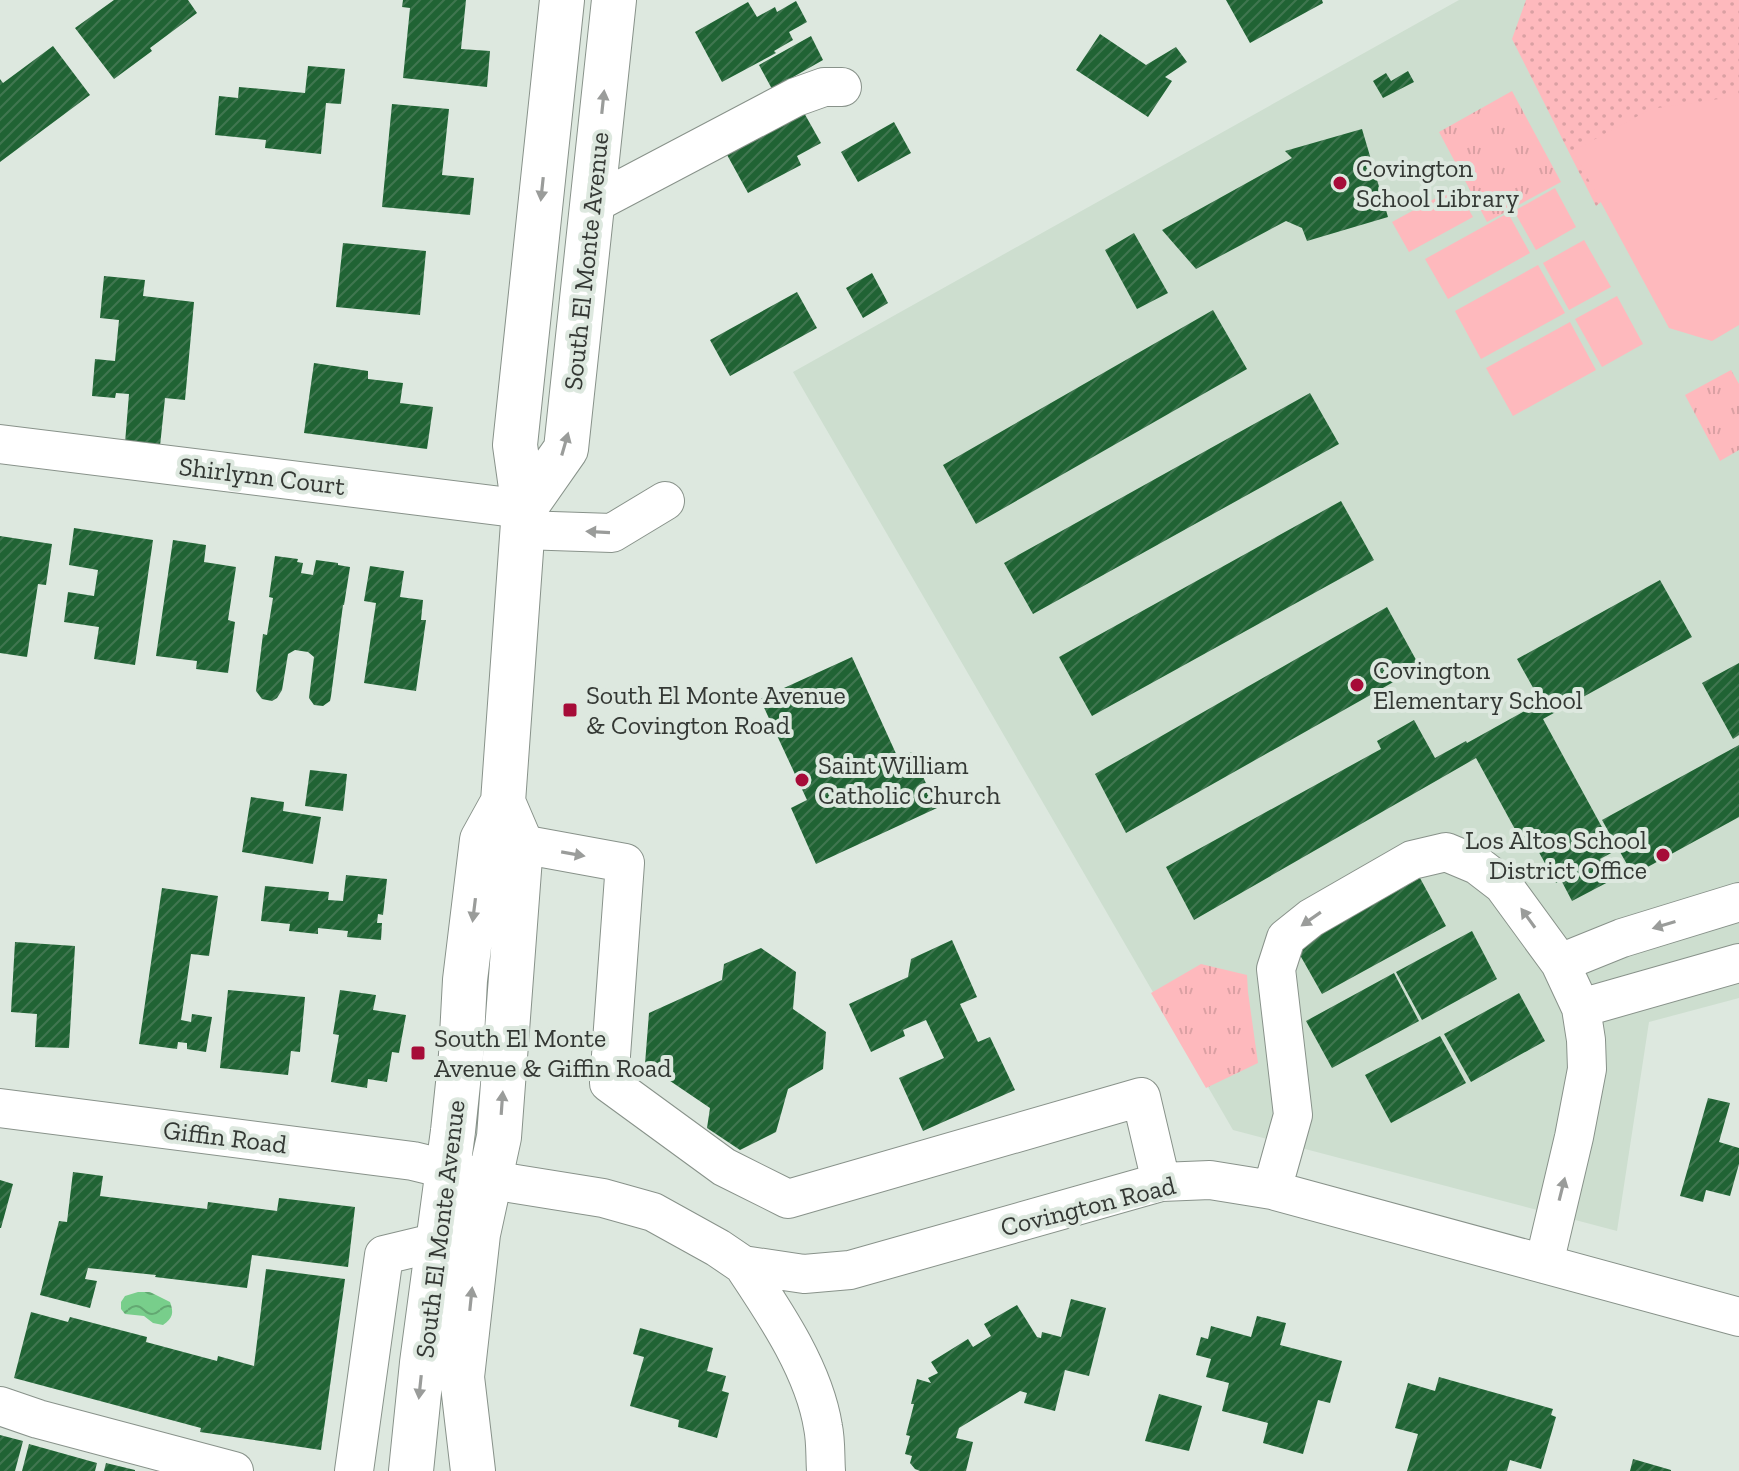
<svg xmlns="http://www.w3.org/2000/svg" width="1739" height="1471" viewBox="0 0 1739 1471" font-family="'Zilla Slab',serif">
<defs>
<pattern id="grass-dots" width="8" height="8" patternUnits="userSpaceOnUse" patternTransform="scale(2)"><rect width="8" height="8" fill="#feb9bd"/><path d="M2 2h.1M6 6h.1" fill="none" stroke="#daa0a3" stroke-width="1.8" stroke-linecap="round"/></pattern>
<pattern id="park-tufts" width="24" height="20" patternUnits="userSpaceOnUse" patternTransform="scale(2)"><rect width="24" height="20" fill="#feb9bd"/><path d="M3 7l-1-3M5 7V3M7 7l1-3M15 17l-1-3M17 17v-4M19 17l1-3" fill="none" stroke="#daa0a3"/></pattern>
<pattern id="water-waves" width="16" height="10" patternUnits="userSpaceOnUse" patternTransform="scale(2)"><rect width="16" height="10" fill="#78ce8b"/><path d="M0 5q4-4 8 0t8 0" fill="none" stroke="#63a872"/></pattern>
<pattern id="building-hatch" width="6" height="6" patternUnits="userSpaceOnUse" patternTransform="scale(2)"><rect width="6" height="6" fill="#206334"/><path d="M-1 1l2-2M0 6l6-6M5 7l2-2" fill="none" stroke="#407650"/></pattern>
</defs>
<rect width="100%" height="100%" fill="#dde8df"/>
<!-- built -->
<path fill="#cddecf" d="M1459,0h280v998l-90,24 -32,209 -384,-101 -440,-758z"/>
<!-- grass -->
<path fill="url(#grass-dots)" d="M1526,0h213v145l-67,-2 -76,63 -84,-167z"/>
<!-- park -->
<path fill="url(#park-tufts)" d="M1512,91l49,91 -74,40 -48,-90z
M1731,370l8,14v66l-19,11 -35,-66z
M1201,964l46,11 1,17 10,71 -52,25 -55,-95z"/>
<!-- pitch -->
<path fill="#feb9bd" d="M1739,96v229l-27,16 -43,-13 -96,-177 78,-42z
M1456,187l17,30 -64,35 -17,-30z
M1555,188l21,39 -40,23 -22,-39z
M1508,213l22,40 -82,46 -23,-40z
M1584,240l27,47 -42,23 -26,-47z
M1538,265l27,48 -84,46 -26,-48z
M1617,296l26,48 -41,23 -27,-48z
M1570,322l26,48 -83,46 -27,-48z"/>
<!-- water -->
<path fill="url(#water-waves)" d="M138,1292h12l20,10c4,11 3,16 -7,23l-10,-2 -9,-7 -19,-2 -4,-5v-7l4,-6z"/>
<!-- building -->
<path fill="url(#building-hatch)" d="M114,0h74l9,13 -47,35 2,3 -38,28 -39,-51z
M403,0h63l-5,49 29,2 -3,36 -84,-9 7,-70 -8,-1z
M1226,0h96l1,3 -73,40z
M796,1l11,21 -18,10 4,8 -19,11 2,2 -54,29 -27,-50 53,-30 9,15 18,-10 2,5z
M1100,34l46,31 30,-18 11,15 -22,15 7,4 -24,36 -72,-47z
M811,36l12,24 -51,29 -13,-24z
M53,46l37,49 -90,67v-83l3,4z
M308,66l37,3 -4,35 -15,-1 -5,51 -56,-6 1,-8 -51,-5 4,-39 19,2 1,-11 66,6z
M1408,71l6,11 -31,16 -10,-17 13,-8 5,8z
M392,104l57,5 -7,66 32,3 -4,37 -88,-8z
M803,111l18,32 -24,13 4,9 -53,28 -22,-40z
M894,122l17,31 -53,29 -17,-30z
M1362,129l26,88 -81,24 -5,-13 -16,-7 -90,48 -34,-39 130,-72 -7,-7z
M1134,233l34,60 -31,16 -32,-59z
M343,243l83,8 -6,64 -84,-8z
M872,273l16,30 -25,15 -17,-30z
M104,276l41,4 -2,16 51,6 -9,98 -20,-2 -5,48 -35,-3 4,-49 -13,-1 -1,5 -23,-2 3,-37 20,2 4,-41 -19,-2z
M797,292l20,36 -87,48 -20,-36z
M1213,310l34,59 -271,155 -33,-59z
M314,363l54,8v8l35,4 -3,20 33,4 -6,42 -123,-16z
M1310,393l29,51 -306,170 -29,-51z
M1341,501l33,59 -282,156 -33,-59z
M74,528l79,12 -18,125 -41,-6 5,-32 -35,-5 4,-30 26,4 4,-26 -29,-5z
M0,536l52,8 -6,41 -8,-1 -11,73 -27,-4z
M173,540l33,5 -2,17 32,5 -8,53 7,2 -7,51 -32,-4 1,-8 -41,-5z
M275,556l23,3 -1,3 6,1 -2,10 12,2 3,-15 22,3v2l12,2 -6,38h-1l-12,91 -1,5 -7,5 -9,-1 -5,-7 5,-41 -6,-5 -13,-2 -7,4 -6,36 -5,8 -5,3 -10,-2 -6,-8 7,-57 4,1 6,-37 -4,-1z
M370,566l34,5 -4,26 23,3 -2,20h5l-10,71 -52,-8 12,-80 -12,-2z
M1660,580l32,57 -149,82 72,132 -15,8 12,21 -40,21 -11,-21 -5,3 -25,-45 -9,4 -46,-84 -282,162 -28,-53 215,-118 -4,-8 37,-21 21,38 31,-17 1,2 74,-41 -24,-43z
M1387,607l33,60 -294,166 -31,-59z
M852,657l46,101 14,-6 25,56 -121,56 -25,-56 16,-8 -47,-101z
M1739,663v72l-6,4 -31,-56z
M1739,745v72l-106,58 -31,-55z
M310,770l37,4 -4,37 -38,-5z
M251,797l33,5 -1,9 38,6 -8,47 -71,-12z
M346,875l41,4 -4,36 -5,-1 -1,9h5l-1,17 -34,-3 1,-6 -30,-3v6l-29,-3 1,-7 -29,-3 4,-35 64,6 -1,8 15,1z
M1420,878l26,48 -124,68 -26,-46z
M162,888l56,8 -9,60 -18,-2 -10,66 10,2 1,-8 20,3 -6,35 -19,-3v-6l-9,-1 -1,7 -38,-5z
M1472,931l25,48 -75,41 -26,-48z
M952,940l25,57 -17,7 18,38 12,-5 25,53 -92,41 -24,-53 45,-20 -18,-38 -23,10 2,6 -34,16 -22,-48 59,-27 3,-18z
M15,942l60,4 -6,102 -34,-1 2,-33 -26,-2z
M761,948l35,24 -3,37 33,23 -3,37 -35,20 -12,43 -36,18 -33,-22 3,-20 -65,-44 4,-51 73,-33 2,-16z
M1394,973l25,48 -87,47 -26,-47z
M228,990l77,7 -5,55 -9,-1 -3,24 -68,-7z
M340,990l36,5 -3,15 33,5 -7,38 -7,-1 -5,30 -19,-3 -1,9 -36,-6 8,-47 -6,-1z
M1519,993l26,48 -74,41 -27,-48z
M1440,1036l26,47 -75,40 -26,-48z
M1708,1098l22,5 -11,39 20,6v16l-9,32 -24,-6 -3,12 -23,-6z
M73,1172l30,4 -3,20 107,13 1,-7 69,9 2,-13 76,9 -7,60 -96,-12 -5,33 -92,-11 1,-2 -68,-7 -3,11 12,2 -7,27 -50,-13 19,-74 8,1z
M0,1180l13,4 -12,44h-1z
M266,1269l79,10 -24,171 -121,-18 1,-4 -187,-50 17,-66 37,10 2,-5 77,20 -1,5 71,19 1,-5 36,10z
M1071,1299l35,9 -17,68 -24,-6 -10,41 -31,-8 3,-10 -7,-2 -61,37 -3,10 17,4 -7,29h-46l-5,-2 -5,-6 2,-7 -7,-2 5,-18 -4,-1 8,-31h-3l6,-25 14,4 -3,-5 10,-5 -7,-11 37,-23 5,8 18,-11 -7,-12 33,-19 20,32 4,1 1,-6 19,5z
M1257,1316l29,7 -6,22 62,16 -12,42 -12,-3 -15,54 -40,-11 5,-20 -46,-12 7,-28 -23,-6 5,-18 -15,-4 5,-18 7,2 3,-13 40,11z
M640,1328l73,20 -6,23 19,5 -4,15 7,2 -12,45 -39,-11 1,-7 -49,-14 14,-49 -11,-3z
M1439,1377l114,32 -2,6 5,2 -15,52 -31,-9 -3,11h-100l11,-37 -23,-6 13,-45 27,8z
M1159,1394l43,12 -13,45 -44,-10z
M0,1435l23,6 -8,30h-15z
M29,1444l68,19 -2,8h-73z
M1633,1459l38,11v1h-41z
M106,1463l29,7v1h-31z"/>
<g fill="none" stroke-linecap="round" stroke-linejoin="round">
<defs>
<path id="minor" d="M593,204l203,-107 28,-10h18
M0,444l524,65
M522,530l90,3 53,-32
M490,841l31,3 104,19 -16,220 115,84 64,32 353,-102 20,85
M1560,963l62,-25 117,-36
M1581,1008l158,-45
M0,1108l413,53 78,19 112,18 50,14 65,36 25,17 61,9 46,-4 311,-88 49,-2 62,10 467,127
M1272,1190l21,-75 -17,-146 10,-31 25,-20 101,-58 34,-8 31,13 26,20 57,78 21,45 5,32 1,29 -13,68 -30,127
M743,1265c32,48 71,105 80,162 3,14 2,30 3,44
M0,1406l38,13 196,52
M354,1471l30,-216 54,-13"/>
<path id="major" d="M524,509l42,-60 48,-449
M411,1471l11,-108 31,-232 8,-76 4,-75 17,-140 21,-38 21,-293 -9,-64 47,-445
M473,1471l-11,-94 16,-143 21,-97 22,-293 -18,-42"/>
</defs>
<!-- minor casing -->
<use href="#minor" stroke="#88928a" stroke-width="40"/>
<!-- major casing -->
<use href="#major" stroke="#88928a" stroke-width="46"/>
<!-- minor -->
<use href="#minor" stroke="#fff" stroke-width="38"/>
<!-- major -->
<use href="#major" stroke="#fff" stroke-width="44"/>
</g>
<!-- one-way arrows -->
<defs><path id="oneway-solid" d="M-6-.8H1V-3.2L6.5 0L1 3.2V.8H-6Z" transform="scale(2)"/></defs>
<g fill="#9a9c9a">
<use href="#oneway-solid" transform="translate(603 102) rotate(-84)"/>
<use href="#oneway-solid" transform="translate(542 189) rotate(96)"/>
<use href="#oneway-solid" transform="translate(565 444) rotate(-74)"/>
<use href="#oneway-solid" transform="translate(598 532) rotate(-177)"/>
<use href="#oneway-solid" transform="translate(573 854) rotate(10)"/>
<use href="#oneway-solid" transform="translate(474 910) rotate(97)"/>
<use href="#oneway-solid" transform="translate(1528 918) rotate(-126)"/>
<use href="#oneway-solid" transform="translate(1311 919) rotate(145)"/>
<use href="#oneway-solid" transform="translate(1664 925) rotate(163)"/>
<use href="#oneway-solid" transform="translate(502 1103) rotate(-86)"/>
<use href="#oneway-solid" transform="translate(1562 1189) rotate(-76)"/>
<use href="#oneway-solid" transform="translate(471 1299) rotate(-84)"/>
<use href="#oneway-solid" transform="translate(420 1387) rotate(96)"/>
</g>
<!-- markers -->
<g fill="#a60c38" stroke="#dde8df" stroke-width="3">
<circle cx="1340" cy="183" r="8"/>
<circle cx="1357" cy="685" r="8"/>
<rect x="562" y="702" width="16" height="16" rx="4"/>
<circle cx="802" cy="780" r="8"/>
<circle cx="1663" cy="855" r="8"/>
<rect x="410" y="1045" width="16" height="16" rx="4"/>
</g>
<g text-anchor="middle" stroke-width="8" stroke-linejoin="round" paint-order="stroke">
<!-- poi labels -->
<g font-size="26" fill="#343834" stroke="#dde8df" text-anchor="start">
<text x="1356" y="177">Covington<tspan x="1356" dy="30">School Library</tspan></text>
<text x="1373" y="679">Covington<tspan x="1373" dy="30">Elementary School</tspan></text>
<text x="586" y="704">South El Monte Avenue<tspan x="586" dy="30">&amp; Covington Road</tspan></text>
<text x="818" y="774">Saint William<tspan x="818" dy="30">Catholic Church</tspan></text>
<text x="1647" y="849" text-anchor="end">Los Altos School<tspan x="1647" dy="30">District Office</tspan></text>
<text x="434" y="1047">South El Monte<tspan x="434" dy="30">Avenue &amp; Giffin Road</tspan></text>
</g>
<!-- street labels -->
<g font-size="26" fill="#343834" stroke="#dde8df">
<text transform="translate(586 261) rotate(-84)" y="9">South El Monte Avenue</text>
<text transform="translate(262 476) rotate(7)" y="9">Shirlynn Court</text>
<text transform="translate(225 1137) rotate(7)" y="9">Giffin Road</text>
<text transform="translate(1088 1206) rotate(-14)" y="9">Covington Road</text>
<text transform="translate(440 1229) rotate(-83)" y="9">South El Monte Avenue</text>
</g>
</g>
</svg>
